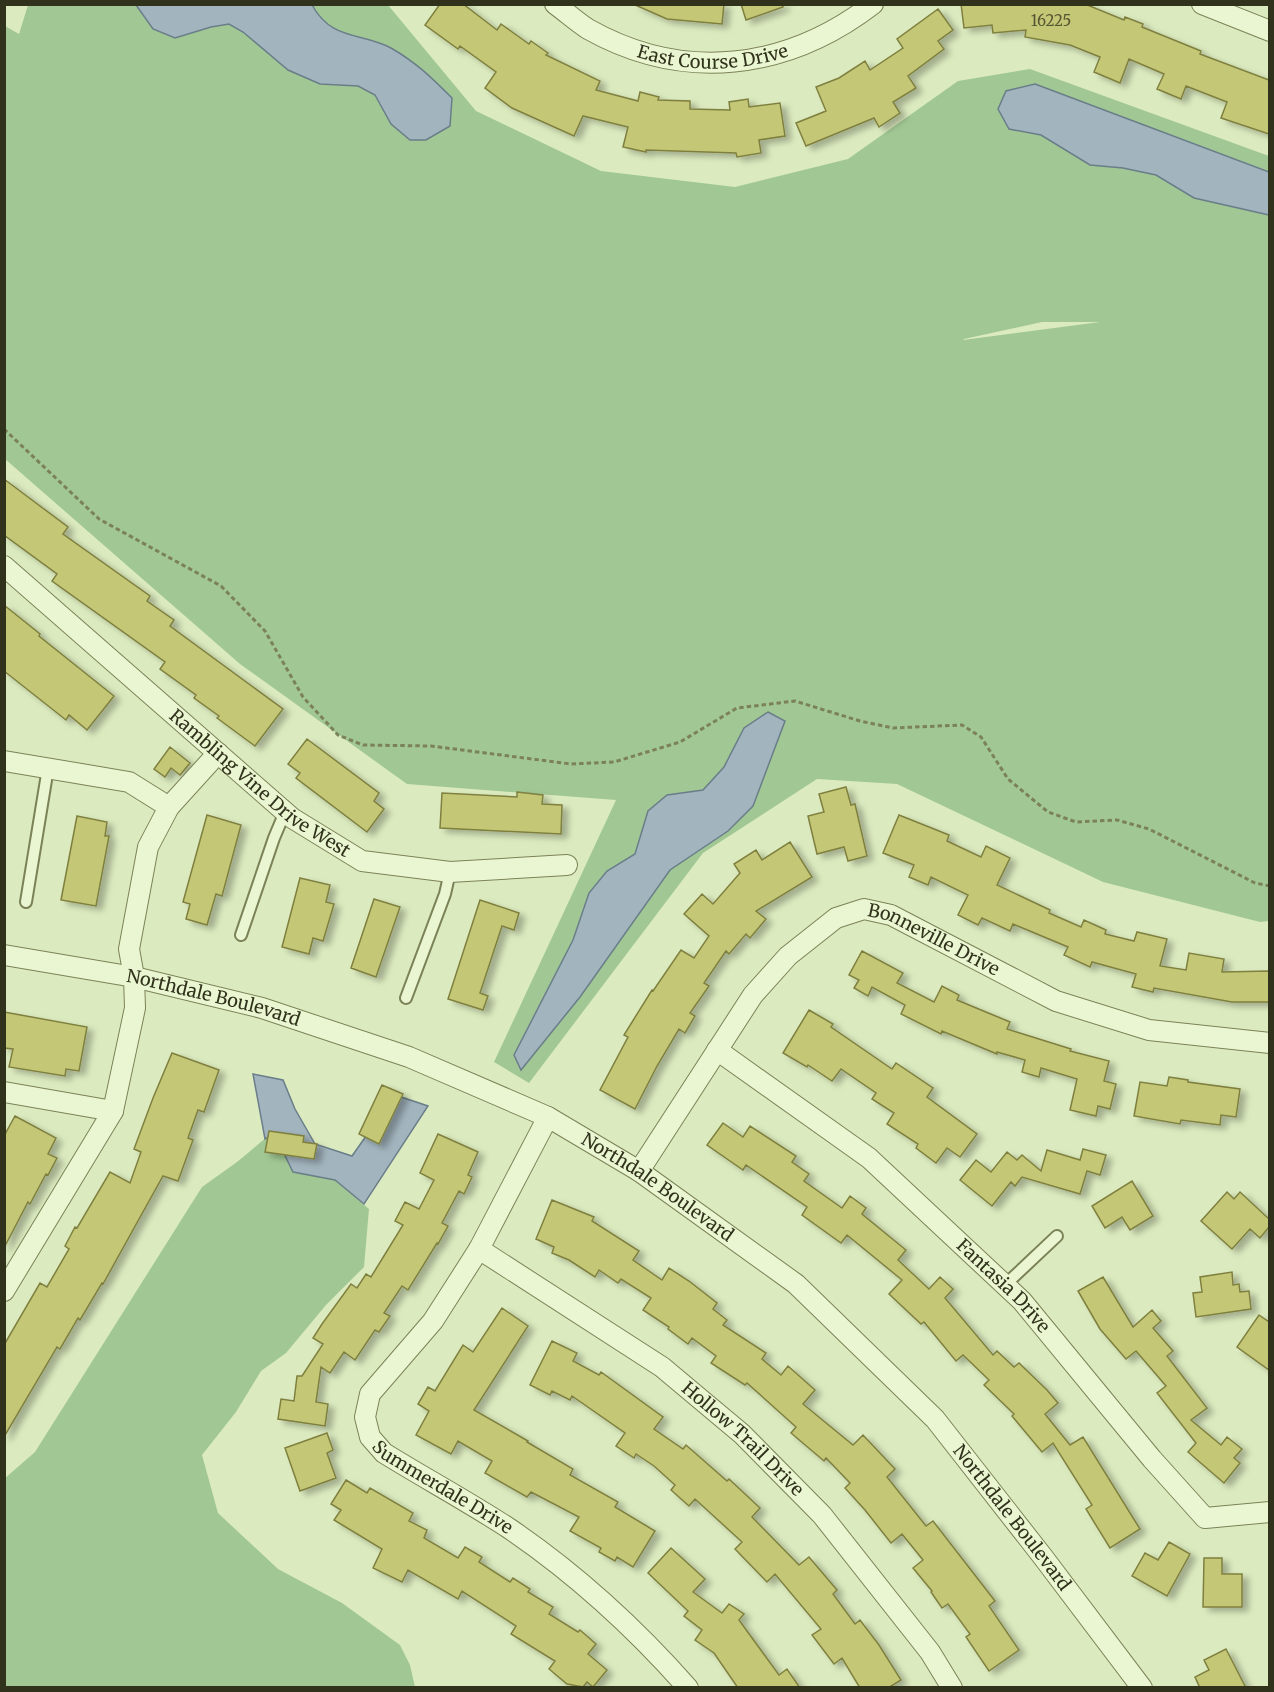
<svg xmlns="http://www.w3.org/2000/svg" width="1274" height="1692" viewBox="0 0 1274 1692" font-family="Merriweather,serif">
<defs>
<filter id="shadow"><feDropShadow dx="6" dy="4" stdDeviation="3" flood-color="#0004"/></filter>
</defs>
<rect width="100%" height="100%" fill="#dcebbf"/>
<!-- green -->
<path fill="#a1c894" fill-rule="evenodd" d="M28,5h360l88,106 125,60 134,16 113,-28 110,-78 72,-12 239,87v765l-9,1 -157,-40 -206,-98 -80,-5 -114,74 -174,230 -35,-21 122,-262 -209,-16 -167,-120 -235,-205v-433l14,8zM1042,322h58l-137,18 1,-1z
M273,1132l20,40 42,8 34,29 -5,58 -38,38 -40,48 -25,18 -25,41 -34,43 16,58 60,56 64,34 58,42 10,20 5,22h-410l-1,-208 31,-27 167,-265 35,-25z"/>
<!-- water -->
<path fill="#a2b4bd" stroke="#6a7e8a" stroke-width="1.5" d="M136,5h176c20,36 48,27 79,43 26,15 41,30 61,50l-2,28 -24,14h-16l-19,-16 -16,-29 -17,-9 -38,-2 -32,-14 -45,-38 -14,-8 -18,3 -36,11 -22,-9z
M1035,84l234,88v43l-75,-17 -38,-23 -33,-7 -33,-3 -49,-30 -32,-6 -11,-20 8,-18z
M768,712l17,9 -32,85 -25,25 -58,39 -90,127 -59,73 -7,-15 59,-115 16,-47 18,-22 28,-17 13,-43 19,-16 36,-5 21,-23 20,-39z
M253,1074l30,6 12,29 20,35 37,12 43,-61 33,11 -64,98 -29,-24 -42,-8 -19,-39 -9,6z"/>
<!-- building -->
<path fill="#c4c776" stroke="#7f803f" stroke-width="1.5" filter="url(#shadow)" d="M440,4h23l34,26 4,-6 28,20 2,-3 17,12 -2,2 54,26 -4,9 42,11 2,-9 19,5 -1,3 32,1v8l40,1 -1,-8 19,-3 1,8 31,-4 5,33 -26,4 2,13 -24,4 -1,-4 -90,-3v2l-23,-5 5,-20 -45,-11 -9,20 -62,-28 -27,-20 11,-16 -36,-26 -2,3 -33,-24z
M633,4h91l-2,20 -55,-5z
M741,4h42v3l-37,13z
M961,4h124l39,16 1,-3 18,7 -1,3 59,24 -1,3 69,26v54l-48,-16 6,-16 -41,-16 -5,13 -24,-10 7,-15 -35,-15 -9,24 -26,-11 6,-15 -30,-12 -45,-8 1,-7 -33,3 -1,-8 -28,3z
M938,9l15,21 -15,11 6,8 -36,27 8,12 -23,14 7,11 -21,14 -5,-9 -68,28 -10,-23 30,-12 -10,-24 23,-9 26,-17 5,9 33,-22 -6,-9z
M4,479l64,48 -5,7 87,62 -3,5 27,19 -4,6 113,83 -28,37 -38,-28 2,-2 -25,-18 2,-3 -36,-26 5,-7 -113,-81 5,-7 -53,-39z
M4,605l36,29 -1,2 75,60 -27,34 -18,-15 -3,5 -62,-49z
M307,739l72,54 -5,8 10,8 -17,23 -71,-54 4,-5 -12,-9z
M170,747l20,16 -10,12 -9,-7 -6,9 -11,-8z
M846,787l5,18 4,-1 12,52 -19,5 -4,-14 -27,7 -9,-38 16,-4 -5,-18z
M517,792l26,3 -1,9 20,1 -1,29 -121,-6 2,-35 75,4z
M207,815l34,10 -19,71 -6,-2 -9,31 -21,-6 4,-15 -7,-2z
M899,815l50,20 -2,6 34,16 5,-11 24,12 -13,27 53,25 -1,3 32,14 3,-7 22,10 -1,4 29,7 3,-9 30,7 -7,27 26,4 3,-17 35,6 -2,13 47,-1v31h-37l-78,-14 -1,4 -21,-5 4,-13 -44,-12 -2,5 -26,-12 4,-8 -55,-23 -3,7 -28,-13 -4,7 -20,-10 10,-20 -37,-18 -3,8 -19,-8 5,-12 -31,-12z
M77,816l30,6 -2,14h4l-13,70 -35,-6z
M790,842l22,35 -56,34 10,8 -16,19 -4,-4 -17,20 -3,-3 -22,32 5,3 -19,27 5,3 -10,17 -6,-4 -22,37 -22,43 -35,-19 28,-53 -4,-2 28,-45 1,1 28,-41 13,8 15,-22 -25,-22 18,-20 11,10 27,-31 -6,-9 22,-14 6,10z
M300,878l30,7 -4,17 8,2 -11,37 -10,-3 -4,16 -27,-7z
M374,899l26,8 -24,70 -25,-9z
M480,900l39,13 -5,17 -12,-4 -22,67 8,3 -5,14 -35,-11z
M862,951l41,22 -6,10 37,19 8,-16 17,9 -2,5 53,22 -3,7 64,20 -1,2 39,10 -5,20 12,3 -6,25 -12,-3 -2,10 -26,-6 7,-31 -36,-11 -2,9 -17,-5 3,-12 -28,-8v2l-55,-23 -1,3 -40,-20 4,-9 -33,-18 -4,9 -14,-8 5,-8 -10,-5z
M809,1010l24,14 -2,3 61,42 4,-6 37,25 -6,9 50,37 -17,23 -13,-9 -11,15 -20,-15 2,-4 -31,-20 7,-11 -22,-14 4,-6 -35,-24 -9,12 -24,-16 -1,2 -24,-14z
M4,1012l83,15 -8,44 -13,-2 -1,7 -56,-9 4,-18 -9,-1z
M172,1053l47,17 -15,42 -6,-2 -10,28 5,2 -15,41 -15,-5 -60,108 -1,-1 -22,37 -2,-2 -18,31 -3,-2 -53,90v-92l36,-62 7,4 22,-38 -4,-3 10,-19 2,1 33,-56 20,11 11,-31 -7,-3 19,-51z
M1169,1077l19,3v2l52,7 -4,28 -15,-2 -1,10 -39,-5 -1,4 -46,-8 6,-34 27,4z
M382,1085l21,9 -24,50 -20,-10z
M15,1116l41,22 -8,16 9,4 -9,17 -2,-1 -16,30 -2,-2 -24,46v-112z
M723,1123l20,14 7,-11 46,30 -4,6 17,12 -5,7 38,27 8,-12 16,12 -4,6 44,36 -8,10 31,29 11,-12 13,12 -8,9 48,57 4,-4 17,16 5,-4 28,27 11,13 -13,11 25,31 13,-8 57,92 -30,19 -24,-39 6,-4 -39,-62 -11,9 -30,-36 2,-2 -30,-29 5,-5 -26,-25 -7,6 -32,-39 -3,2 -32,-30 13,-14 -55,-45 -6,8 -39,-28 5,-8 -61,-42 -3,5 -36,-25z
M269,1131l35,5 -1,6 14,2 -3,15 -49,-7z
M438,1134l40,18 -10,23 4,2 -8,17 -5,-3 -17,32 6,3 -10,18 -1,-1 -29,47 -6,-4 -18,27 6,3 -11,16 -4,-2 -20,30 -11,-8 -14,21 -9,-6 -5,35 12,2 -3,22 -47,-7 3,-20 13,2 3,-25h5l21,-32 -10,-6 9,-14 29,-40 6,4 9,-14 5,3 32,-52 -8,-4 10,-19 14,7 15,-29 -14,-7z
M1083,1149l23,6 -6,20 -13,-4 -7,23 -58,-17 -7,9 -4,-4 -19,24 -32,-26 16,-20 15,12 16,-20 10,8 5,-5 19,16 6,-21 33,10z
M1132,1181l21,35 -23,14 -8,-13 -17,11 -13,-22z
M1227,1192l7,7 6,-7 29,27v8l-9,11 -10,-9 -18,20 -31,-28z
M552,1200l42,17 -2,4 47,30 -6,9 29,20 7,-12 20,13 28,22 -4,6 14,11 -4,5 43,28 -4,6 19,16 7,-9 27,24 -12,14 50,41 10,-10 32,34 -8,8 39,49 7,-5 62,80 -6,5 30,44 -30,21 -23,-34 4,-3 -22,-30 -6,4 -11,-16 1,-1 -19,-23 10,-8 -21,-26 -11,9 -26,-33 -20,-22 5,-5 -24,-25 -2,3 -33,-28 5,-6 -49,-44 -2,2 -34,-22 5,-7 -24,-18 -4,6 -20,-15 1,-2 -26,-17 8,-12 -30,-19 -3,4 -19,-13 -4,7 -26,-17 -17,-7 2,-6 -18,-8z
M1232,1272l1,13 6,-1 1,8 9,-1 2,18 -55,8 -3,-24 9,-1 -2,-15z
M1103,1277l30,50 19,-17 9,11 -8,7 20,23 -6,5 40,52 -16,12 30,25 6,-8 15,12 -8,9 6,5 -16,20 -36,-31 8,-9 -39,-50 9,-7 -30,-35 -10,8 -26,-30 -22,-38z
M502,1308l26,18 -54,84 54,31 -1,1 46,27 -3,6 48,27 -3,5 40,24 -22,36 -16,-10 -2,4 -16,-9 2,-4 -31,-17 9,-14 -48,-25 -4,5 -42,-24 7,-12 -34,-20 -7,13 -35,-19 13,-24 -11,-7 10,-17 7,4 28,-46 10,7z
M1259,1315l10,7v48l-32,-23z
M552,1341l25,12 -4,8 26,14 2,-3 62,45 -9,12 29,20 3,-4 41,36 2,-2 31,29 -8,9 47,48 10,-8 28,33 -4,4 22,30 5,-4 19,25 22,35 -13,8h-28l-18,-30 -8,6 -22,-29 9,-6 -46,-55 -8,8 -32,-33 7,-7 -47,-43 -6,7 -18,-16 4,-5 -21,-19 -18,-12 -2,4 -18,-12 9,-13 -53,-37 -2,4 -18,-9 -2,4 -20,-10z
M327,1433l6,17 -6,3 9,25 -36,13 -15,-43z
M346,1480l21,13 3,-5 43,25 -4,8 18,9 -3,8 34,20 7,-11 17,10 -3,5 31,20 3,-4 17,11 -2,3 25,15 -4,7 29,18 2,-2 16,14 -8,10 19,16 -14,17 -6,-5 -4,5 -16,-3 -18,-15 6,-8 -44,-27 5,-8 -54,-35 -4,8 -50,-29 -6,12 -29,-14 9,-19 -48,-29 7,-10 -10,-6z
M1169,1542l21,12 -23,42 -35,-20 13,-23 13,7z
M671,1548l34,31 -12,13 29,21 7,-9 15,10 -5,6 40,55 8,-6 13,19h-62l-24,-35 -19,-13 7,-10 -18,-14 4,-5 -40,-38z
M1204,1558h18v16h20v33h-39z
M1226,1649l20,39h-46l-5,-11 14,-7 -5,-10z"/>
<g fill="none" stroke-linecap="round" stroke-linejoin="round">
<defs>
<path id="service" d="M26,902l22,-134
M241,935l33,-97 11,-26
M406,998l39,-104 5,-22
M1005,1285l52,-49"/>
<g id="minor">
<path id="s1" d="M555,4c11,8 22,18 33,25 96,54 199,41 285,-25"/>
<path d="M1202,4l68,27"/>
<path id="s2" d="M4,566l288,252 70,43 88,11 117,-7"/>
<path d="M4,761l125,21 40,25"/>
<path id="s3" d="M4,955l130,22 128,31 147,49 139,60 91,54 157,113 139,135 108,138 99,131"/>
<path id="s4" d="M717,1050l152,108 153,143 130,158 53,59 65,-6"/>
<path d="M4,1092l109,19"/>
<path id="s5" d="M548,1117l-69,132 -46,72 -63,73 -5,23 5,20 14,16c42,26 85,49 126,76 66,45 125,99 178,159"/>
<path id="s6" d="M639,1171l114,-176 35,-39 48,-38 28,-9 27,6 165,86 93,29 121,13"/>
<path id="s7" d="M479,1249l183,118 80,67 80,81 108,137 22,36"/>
<path d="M4,1291l109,-180 22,-103 -1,-31 -5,-28 19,-102 21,-40 49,-54"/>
</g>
</defs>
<!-- service casing -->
<use href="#service" stroke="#7c8258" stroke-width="14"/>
<!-- minor casing -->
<use href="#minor" stroke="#7c8258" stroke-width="22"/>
<!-- path -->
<path stroke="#7c8258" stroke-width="3" stroke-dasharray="4.5 3" stroke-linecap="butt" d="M4,429l95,90 122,67 44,45 38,66 35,38 25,10 68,1 140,18 43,-2 66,-20 57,-34 58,-7 65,20 33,7 69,-3 19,12 27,42 40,33 28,10 41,-2 32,9 106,54 15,3"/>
<!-- service -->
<use href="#service" stroke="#eaf6d1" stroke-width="10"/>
<!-- minor -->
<use href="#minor" stroke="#eaf6d1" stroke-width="20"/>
</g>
<g text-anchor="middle" stroke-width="4.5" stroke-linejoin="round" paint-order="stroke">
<!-- number labels -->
<g font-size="15" fill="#555732">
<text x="1051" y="26">16225</text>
</g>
<!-- street labels -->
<g font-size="18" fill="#30321c" stroke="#e6f3ce">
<text dy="6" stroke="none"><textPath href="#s1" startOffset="172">East Course Drive</textPath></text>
<text dy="6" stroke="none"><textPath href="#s2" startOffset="336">Rambling Vine Drive West</textPath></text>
<text dy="6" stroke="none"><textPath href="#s6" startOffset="429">Bonneville Drive</textPath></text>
<text dy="6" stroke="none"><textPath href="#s3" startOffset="214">Northdale Boulevard</textPath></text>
<text dy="6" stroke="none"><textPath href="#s3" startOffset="700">Northdale Boulevard</textPath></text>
<text dy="6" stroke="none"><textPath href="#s4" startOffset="372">Fantasia Drive</textPath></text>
<text dy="6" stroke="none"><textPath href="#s7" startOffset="326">Hollow Trail Drive</textPath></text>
<text dy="6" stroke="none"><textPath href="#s5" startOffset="464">Summerdale Drive</textPath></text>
<text dy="6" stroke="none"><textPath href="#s3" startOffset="1188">Northdale Boulevard</textPath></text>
</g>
</g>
<!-- border -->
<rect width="1274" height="1692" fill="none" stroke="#30321c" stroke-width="12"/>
</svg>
